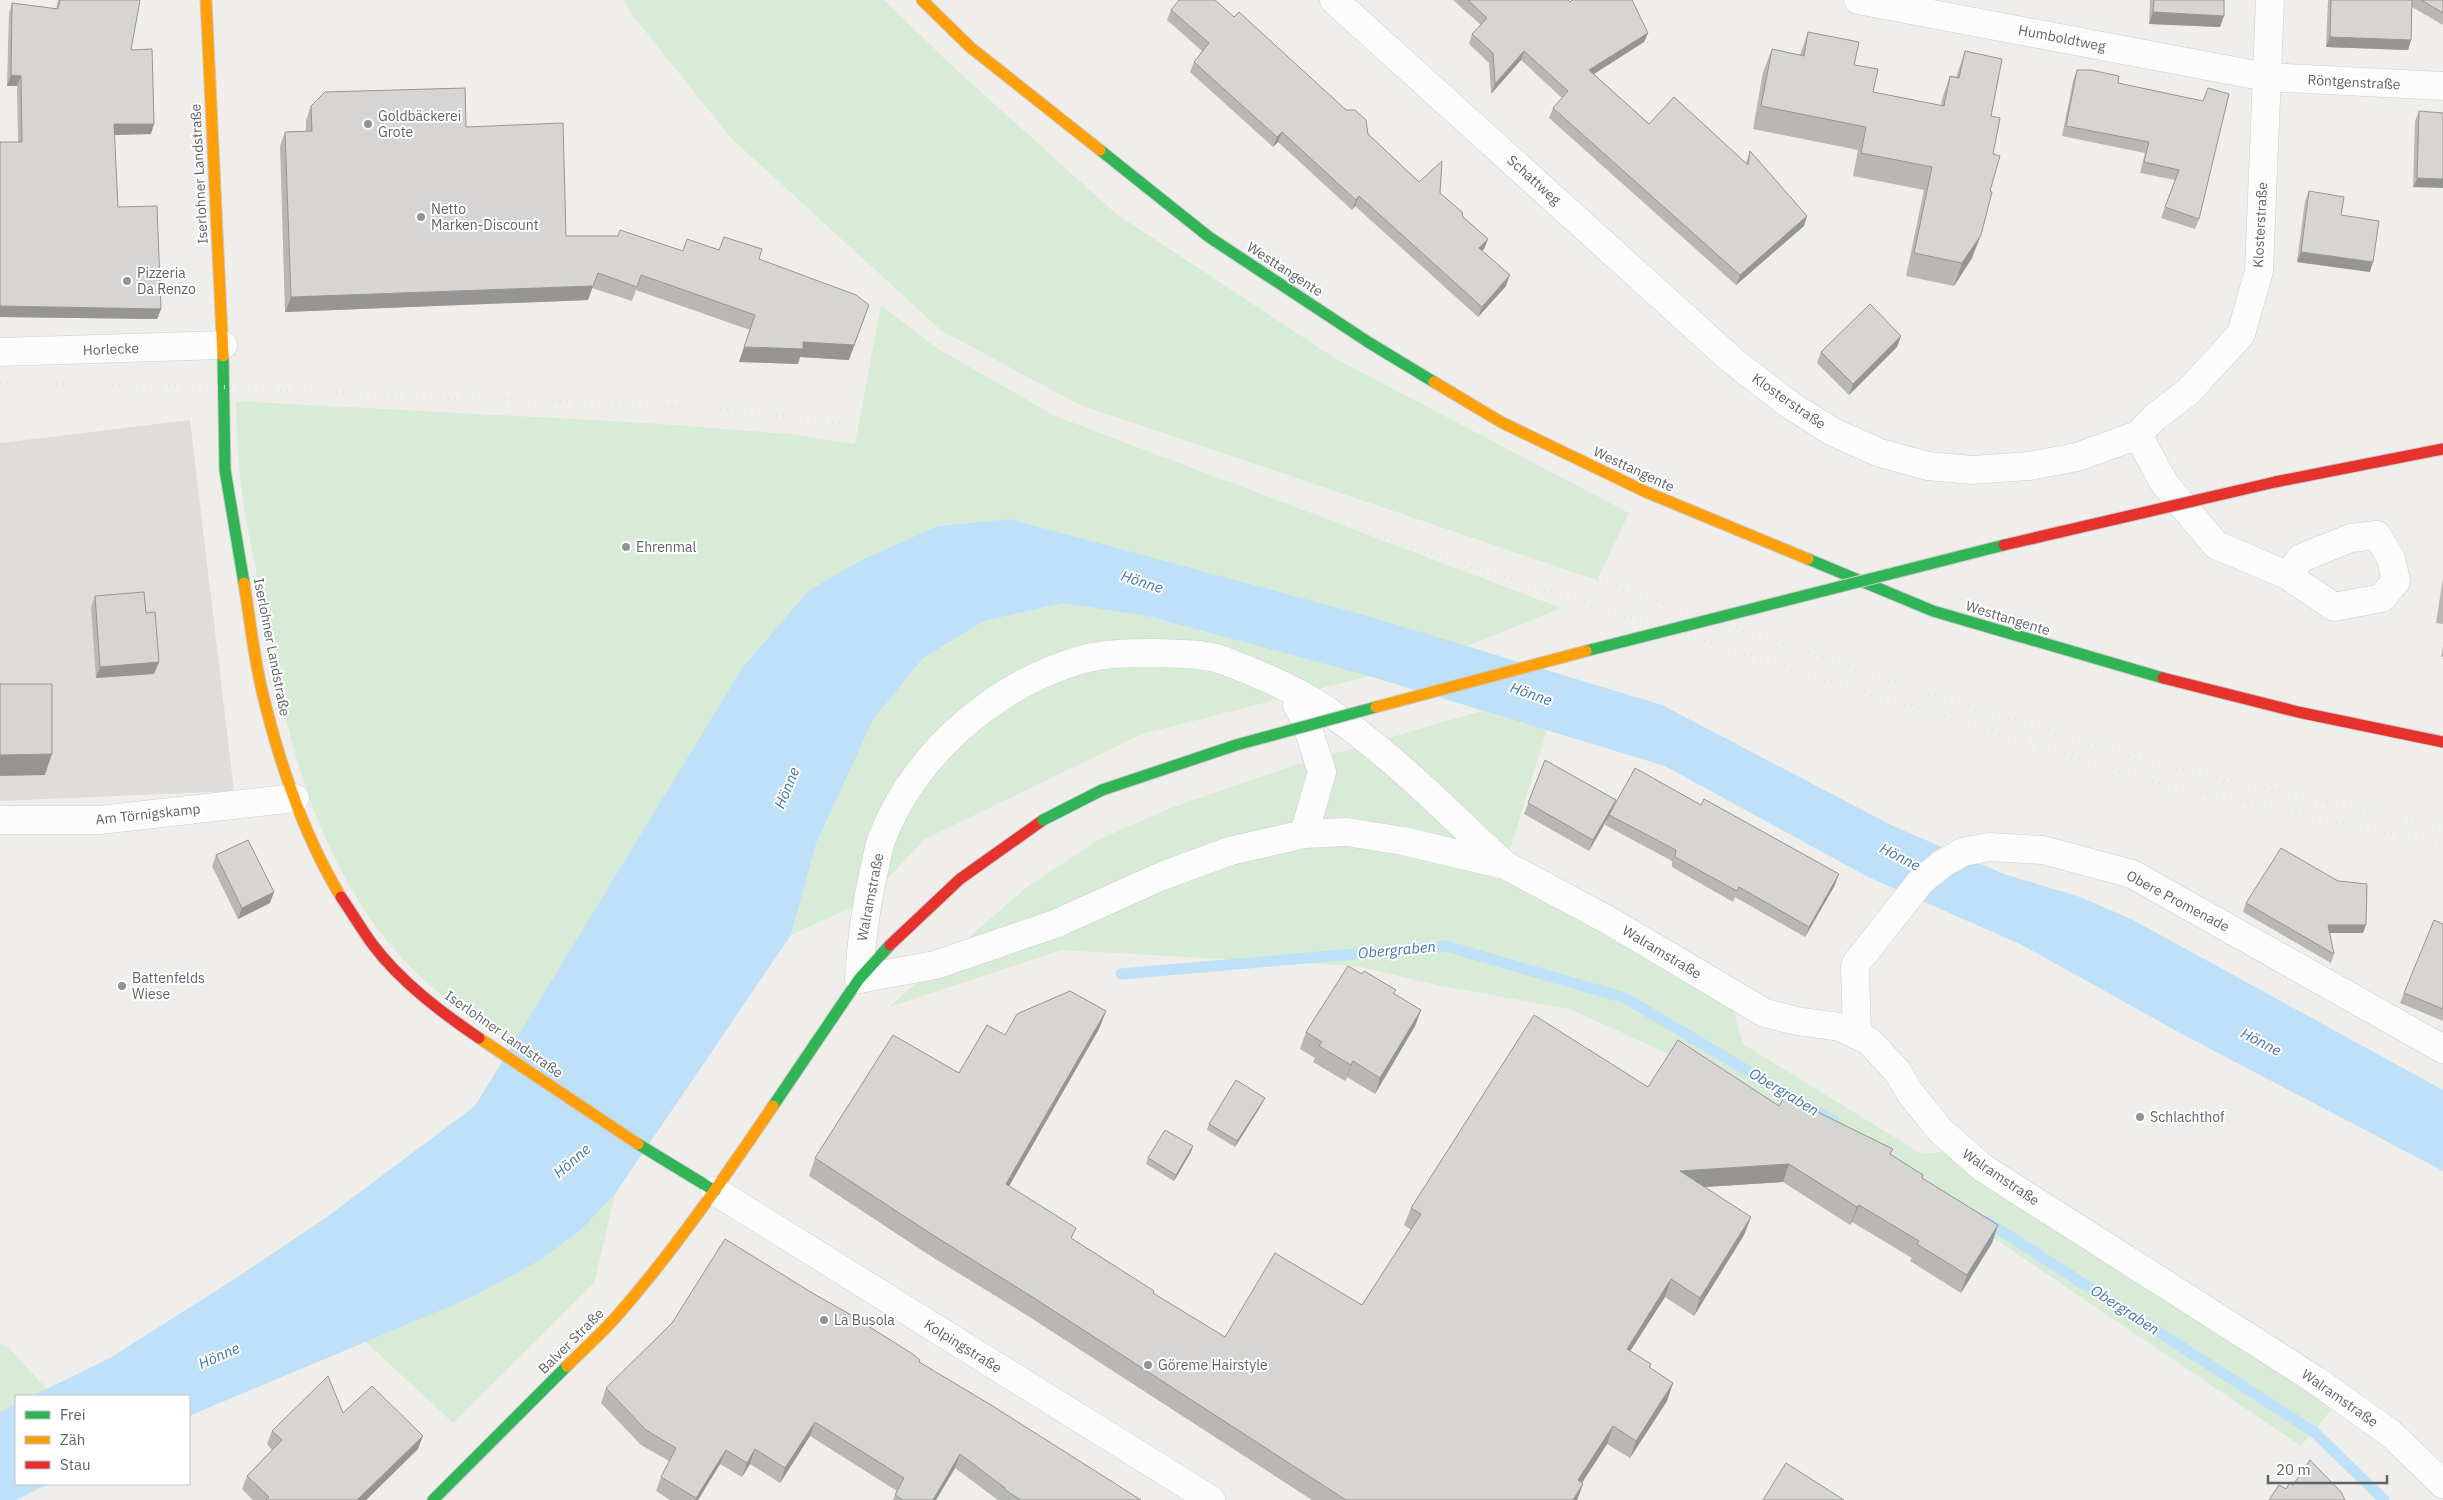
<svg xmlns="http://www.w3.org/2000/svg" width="2443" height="1500" viewBox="0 0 2443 1500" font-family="'IBM Plex Sans',sans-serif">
<rect width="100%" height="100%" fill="#efeeea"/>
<!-- industrial -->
<path fill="#dfddda" d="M190,420l44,371 -234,10v-358z"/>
<!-- green -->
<path fill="#d8ebd6" d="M624,0h260l66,64 165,149 221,146 293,154 -32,67 -519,-176 -136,-73 -211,-193 -98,-122z
M881,305l54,42 120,69 506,192 -94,38 -457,-127 -72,7 -75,33 -55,32 -66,77 -229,376c-45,-28 -92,-60 -125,-102 -76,-94 -103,-212 -124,-328 -8,-46 -19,-92 -24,-137 -3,-25 -3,-51 -4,-76l411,22 142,11 66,10z
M1063,603l88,14 218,59 -227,58 -217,105 -58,61 -76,35 25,-91 57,-124 49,-61 62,-38z
M1482,711l65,19 -42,135 224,127 14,52 179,110 34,-3 385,247 -40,48 -415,-281 -213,-109 -103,-47 -129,-23 -84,-20 -296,-16 -172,57 138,-120 71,-47 73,-32 124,-43z
M615,1194l-21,89 -141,140 -88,-82 107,-44 110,-68z
M0,1343l10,6 37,40 -14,7h-17v9l-16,9z"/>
<!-- water -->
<path fill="#bfe0f9" d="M1010,519l354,96 298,90 229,120 113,49 76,23 53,23 310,170v81l-261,-137 -160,-89 -156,-69 -201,-110 -296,-90 -218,-59 -88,-14 -79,18 -62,38 -49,61 -57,124 -25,91 -176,259 -33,35 -40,30 -70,38 -283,119v-20h-157l78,-38 126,-80 88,-59 151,-113 267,-438 66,-77 55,-32 75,-33z
M16,1404v80h32l-32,16h-16v-88z"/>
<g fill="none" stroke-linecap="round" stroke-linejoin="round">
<!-- stream -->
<path stroke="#bfe0f9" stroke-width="11" d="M1121,974l325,-28 179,52 209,124
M1986,1221l328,211 70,68"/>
<defs>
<path id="street" d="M1334,0l399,361 57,44 43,27 47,21 48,13 44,4 57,-4 48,-9 61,-22 17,-18 33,-25 53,-58 18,-63 11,-271
M1858,0l408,77 177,9
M0,352l223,-7
M2138,435l26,48 52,62 71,30 47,32 48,-9 14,-17 -5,-23 -14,-23 -26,3 -50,20 -14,17
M1297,705l8,14 17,53 -18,62
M0,820h100l195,-22
M1505,865c-56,-51 -110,-108 -173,-151 -29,-21 -73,-40 -107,-53 -19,-8 -47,-7 -68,-8 -26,0 -52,0 -77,7 -87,26 -165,94 -198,178 -4,10 -5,22 -8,32 -8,36 -13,71 -15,109l76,-14 120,-41 107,-48 68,-25 74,-17 43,-2 56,9 102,24 103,55 157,93 32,8 43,6 29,14 28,30 14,23 29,36 43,38 334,213 73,52 53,51
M1857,1034l-2,-69 66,-84 21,-17 21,-12 26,-5 54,3 89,24 311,175
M715,1191l496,309"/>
<path id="fast" d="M1100,150l109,87 159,105 66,40
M223,356l2,114 19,113
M1808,559l125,52 230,67
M773,1106l86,-127 31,-34
M638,1144l77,47
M433,1500l134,-134"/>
<path id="slow" d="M206,0l17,356
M922,0l48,47 130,103
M1434,382l67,40 145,70 162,67
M244,583c6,37 10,76 19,112 17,70 41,141 78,202
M479,1038l159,106
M567,1366c16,-16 34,-32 49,-49 58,-66 108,-139 157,-211"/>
<path id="jam" d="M2275,482l168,-33
M2163,678l135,34 145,30
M341,897c11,16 21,33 32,48 28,37 68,67 106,93
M890,945l70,-66 83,-59"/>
</defs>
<!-- street casing -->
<use href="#street" stroke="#cbcccc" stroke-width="29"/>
<!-- fast casing -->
<use href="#fast" stroke="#cacacb" stroke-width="13"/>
<!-- slow casing -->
<use href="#slow" stroke="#cacacb" stroke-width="13"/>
<!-- jam casing -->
<use href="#jam" stroke="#cacacb" stroke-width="13"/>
<!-- street -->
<use href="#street" stroke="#fdfcfc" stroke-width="28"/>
<!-- fast -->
<use href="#fast" stroke="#30b455" stroke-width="11"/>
<!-- slow -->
<use href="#slow" stroke="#ff9f0a" stroke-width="11"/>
<!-- jam -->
<use href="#jam" stroke="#e5322d" stroke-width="11"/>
<!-- rail -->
<path stroke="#e4e4e4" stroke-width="4" stroke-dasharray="1 6" stroke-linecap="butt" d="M0,383l224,4 504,23 279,31 127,20 121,33 129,44 434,139 343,107 282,60
M1597,580l341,117 226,69 279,62"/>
<defs>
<path id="fast-bridge" d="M1586,651l418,-106
M1043,820l59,-30 134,-45 140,-38"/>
<path id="slow-bridge" d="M1376,707l210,-56"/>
<path id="jam-bridge" d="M2004,545l271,-63"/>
</defs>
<!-- fast-bridge casing -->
<use href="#fast-bridge" stroke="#cacacb" stroke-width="13" stroke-linecap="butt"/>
<!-- slow-bridge casing -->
<use href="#slow-bridge" stroke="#cacacb" stroke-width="13" stroke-linecap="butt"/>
<!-- jam-bridge casing -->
<use href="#jam-bridge" stroke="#cacacb" stroke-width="13" stroke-linecap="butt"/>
<!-- fast-bridge -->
<use href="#fast-bridge" stroke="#30b455" stroke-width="11"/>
<!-- slow-bridge -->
<use href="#slow-bridge" stroke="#ff9f0a" stroke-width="11"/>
<!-- jam-bridge -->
<use href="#jam-bridge" stroke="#e5322d" stroke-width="11"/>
</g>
<!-- wall -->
<path fill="#b8b7b5" d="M58,0h82l-9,50 20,84 -37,1 4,72 43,102 -4,10 -157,-2v-175h18l-1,-56h-10l2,-73 3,-10 44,6z
M1453,0h115l2,2 78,31 -4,9 -50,32 55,50 97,39 4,-12 54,75 -68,59 -187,-167 4,-10 9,-10 -41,-38 -30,34 -2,-31 -20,-19 3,-10 9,-9z
M2150,0h74v16l-4,11 -71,-3z
M2328,0h115v25l-31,-18 -1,33 -3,10 -82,-3z
M1171,10l197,124 51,48 21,11 23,24 25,22 -4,10 -2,1 24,36 -28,31 -123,-111 -3,4 -74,-68 -5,5 -83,-75 4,-10 8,-11 -35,-31z
M1808,32l46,33 19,27 68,14 1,-7 8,-23 6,1 9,-26 26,65 -19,142 -18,28 -48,-10 18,-86 -71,-14 5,-26 -105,-21 10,-57 9,-23 28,6z
M2077,70l41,13 85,18 -4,118 -4,10 -34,-11 14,-38 -35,-7 5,-20 -83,-17 11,-55z
M311,106l155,21 100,109 117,15 36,-1 40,9 90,101 -49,-3 -2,7 -59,-2 11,-32 -114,-40 -4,11 -40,-13 -4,12 -303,12 -5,-166 5,-14 21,-1v-11z
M2419,111l24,2 -30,74 2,-66z
M2309,191l32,24 29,57 -73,-10 8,-61z
M1901,336l-4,11 -48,48 -32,-32 4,-11z
M2443,578v46l-7,-1z
M95,596l51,17 8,61 -58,4 -5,-71z
M2443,646v11h-2z
M1545,760l68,48 222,77 -30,52 -70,-40 -2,5 -61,-35v-6l-67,-36 3,-8 -19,34 -65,-37z
M216,855l54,48 -32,16 -26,-53z
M2246,903l117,30h-34l5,21 -3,9 -88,-51z
M2443,924v97l-43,-18 4,-10z
M1394,994l27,16 -6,16 -40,68 -28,-17 -2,4 -32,-19 2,-4 -15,-9 6,-17z
M1106,1011l-7,18 -90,157 64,53 80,54 72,44 137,-32 49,-75 -7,-5 7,-17 237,-121 131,19 112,49 32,20 -1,3 76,47 -6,18 -31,50 -51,-32 2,-3 -60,-36 -2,3 -67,-43 -79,5 47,30 -7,18 -50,81 -29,-19 -35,54 21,13 -1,4 23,15 -6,18 -37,57 -23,-14 -25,39 1,1 -6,16h-265l-284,-184 -99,-61 -120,-79 6,-18 144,-85 46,-38z
M1262,1104l-27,43 -28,-17 2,-6z
M1191,1152l-17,29 -28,-17 2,-6z
M814,1294l105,68 222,138h-143l-43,-32 -19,32h-43l4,-9 -87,-55 -30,47 -30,-19 -8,13 -22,-13 -22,36h-28l-14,-9 5,-14 8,-16 -28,-16 -40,-42 5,-15z
M343,1413l75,36 -52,51h-113l-11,-11 5,-13 25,-26 -5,-6 5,-13z"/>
<!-- shaded-wall -->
<path fill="#969594" d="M2153,12l71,4 -4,11 -71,-3z
M1648,33l-4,9 -58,37 3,-9z
M2330,37l81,3 -3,10 -82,-3z
M1524,51l-3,9 -30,34 4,-10z
M11,75l10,1 -4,10h-10z
M114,124h40l-3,10 -41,1z
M1282,132l-4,10 -5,5 4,-10z
M2417,178l26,1v9l-30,-1z
M1359,196l-4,10 -3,4 4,-10z
M1807,216l-3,10 -68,59 4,-10z
M1981,235l-9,23 -18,28 8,-23z
M1488,239l-4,10 -8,9 3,-10z
M2301,252l72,10 -3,10 -73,-10z
M1510,275l-4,11 -28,31 4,-10z
M593,286l-5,14 -303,12 6,-15z
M869,305l-20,55 -49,-3 -2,7 -59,-2 5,-15 59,-5z
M0,306l161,3 -4,10 -157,-2z
M1901,336l-4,11 -48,48 4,-11z
M159,662l-5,12 -58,4 4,-11z
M52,754l-7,21 -45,1v-21z
M1616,800l-4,11 -23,40 4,-11z
M1839,874l-4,11 -30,52 4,-10z
M274,892l-4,11 -32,16 4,-11z
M2328,925h38l-3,8h-39z
M1421,1010l-6,16 -40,68 5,-16z
M1106,1011l-7,18 -99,173 6,-18z
M1353,1061l-6,16 -2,4 6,-16z
M1265,1098l-3,6 -27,43 2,-6z
M1193,1146l-2,6 -17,29 2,-6z
M1789,1164l-6,18 -110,7 7,-18z
M1859,1205l-7,17 -2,3 7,-18z
M1751,1217l-7,18 -50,81 6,-18z
M1998,1225l-6,18 -31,50 6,-18z
M1671,1279l-6,18 -45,70 7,-18z
M1673,1383l-6,18 -37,57 6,-17z
M815,1422l-5,14 -30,47 5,-15z
M1613,1426l-6,18 -35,54 6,-18z
M423,1436l-5,13 -52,51h-9z
M755,1449l-5,15 -8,13 5,-14z
M726,1450l-6,14 -22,36h-3z
M960,1454l-5,14 -19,32h-3z
M1583,1484l-6,16h-4z"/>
<!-- building -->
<path fill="#d6d5d3" stroke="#969594" d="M60,0h80l-9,50 21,-1 2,75h-40l4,83 39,-1 4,103 -161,-3v-164h22l-1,-66 -10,-1 1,-72 46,6z
M1179,0h36l19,17 5,-5 107,98h9l11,10 2,14 51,48 23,-21 -2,32 22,19 1,5 25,22 -9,9 31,27 -28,32 -123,-111 -3,4 -74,-68 -5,5 -83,-75 15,-19 -38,-33z
M1468,0h100l2,2 2,-2h60l16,33 -59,37 60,54 25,-27 74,68 2,-14 57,65 -67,59 -187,-167 15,-17 -44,-40 -29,33 -2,-31 -21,-19 15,-16z
M2154,0h70v16l-71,-4z
M2331,0h81l-1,40 -81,-3z
M2421,0h22v13z
M1808,32l51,10 -5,23 24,4 -5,23 71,14 6,-30 9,2 6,-27 37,8 -11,57 9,2 -7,36 7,2 -10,35 2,1 -11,43 -19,28 -48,-10 18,-86 -71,-14 5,-26 -105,-21 11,-57 32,7z
M2077,70h14l28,6 -1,7 85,18 5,-13 21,6 -30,125 -34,-12 14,-37 -35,-8 5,-20 -83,-16z
M465,88l1,39 97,-4 3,113h52l2,-6 63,21 4,-12 32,11 5,-13 38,12 -3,10 97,36 13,10 -15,40 -51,-3v7l-59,-2 11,-32 -114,-40 -4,12 -39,-14 -5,13 -302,11 -6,-165 27,-1 -1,-25 14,-14z
M2419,111l24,2v66l-26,-1z
M2309,191l35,6 -3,18 38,6 -6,41 -72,-10z
M1870,304l31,32 -48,48 -32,-32z
M144,592l2,21 9,-1 4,50 -59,5 -5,-71z
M0,684h52v70l-52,1z
M1545,760l71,40 -23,40 -65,-37z
M1635,768l66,37 3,-6 135,75 -30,53 -70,-40 -2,4 -62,-34 1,-7 -67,-35z
M248,840l26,52 -32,16 -26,-53z
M2281,848l57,33 29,3 -1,41h-38l6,29 -88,-51z
M2434,920l9,4v85l-39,-16z
M1348,966l14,8 2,-3 32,19 -3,3 28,17 -41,68 -27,-17 -2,4 -32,-19 3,-4 -16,-10z
M1070,991l36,20 -100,173 70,44 -5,10 83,53 -1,2 72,44 50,-84 87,52 59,-91 -10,-6 123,-193 114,72 30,-47 101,66 6,-10 108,53 -3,5 33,21 -1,3 76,47 -31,50 -50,-31 2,-3 -60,-36 -2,2 -68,-43 -109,7 71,46 -51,81 -29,-19 -44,70 24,15 -2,3 24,16 -37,58 -23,-15 -35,54 5,4 -10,16h-227l-312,-202 -98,-61 -121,-79 78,-123 66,38 28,-48 18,10 12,-21z
M1236,1080l29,18 -28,43 -28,-17z
M1165,1130l28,16 -17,29 -28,-17z
M725,1239l89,55 32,18 65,41 9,7 -1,2 72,43 150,95h-120l-16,-10v-2l-45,-34 -27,46h-30l-8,-5 9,-17 -89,-56 -30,46 -30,-19 -8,14 -21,-13 -30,48 -35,-21 15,-29 -30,-18 -40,-42 66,-65z
M328,1376l15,37 29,-27 51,50 -66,64h-91l3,-3 -22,-21 35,-36 -10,-9z
M2310,1460l31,32 4,8h-76l10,-15 7,4 4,-7 3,3z
M1786,1463l58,37h-81z"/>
<!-- markers -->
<g fill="#919496" stroke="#fff" stroke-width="2">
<circle cx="368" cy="124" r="5"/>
<circle cx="421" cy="217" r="5"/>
<circle cx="127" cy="281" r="5"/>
<circle cx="626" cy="547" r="5"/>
<circle cx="122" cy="986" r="5"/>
<circle cx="2140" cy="1117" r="5"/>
<circle cx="824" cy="1320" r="5"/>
<circle cx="1148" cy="1365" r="5"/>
</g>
<g text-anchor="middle" stroke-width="4" stroke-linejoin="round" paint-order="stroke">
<!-- street labels -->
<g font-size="14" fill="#5f6368" stroke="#fff">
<text transform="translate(2062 38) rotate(11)" y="5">Humboldtweg</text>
<text transform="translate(2354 82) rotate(3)" y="5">Röntgenstraße</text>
<text transform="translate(199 174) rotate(-93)" y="5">Iserlohner Landstraße</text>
<text transform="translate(1534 180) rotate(42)" y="5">Schattweg</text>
<text transform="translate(2260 225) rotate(-87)" y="5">Klosterstraße</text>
<text transform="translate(1285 269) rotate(33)" y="5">Westtangente</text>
<text transform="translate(111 349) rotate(-2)" y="5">Horlecke</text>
<text transform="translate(1789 401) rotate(35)" y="5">Klosterstraße</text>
<text transform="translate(1634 469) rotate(25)" y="5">Westtangente</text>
<text transform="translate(2008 618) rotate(17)" y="5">Westtangente</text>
<text transform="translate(272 647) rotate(79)" y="5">Iserlohner Landstraße</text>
<text transform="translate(148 814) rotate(-6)" y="5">Am Törnigskamp</text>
<text transform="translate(870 897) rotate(-79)" y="5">Walramstraße</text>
<text transform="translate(2178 901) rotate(28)" y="5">Obere Promenade</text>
<text transform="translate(1662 952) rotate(31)" y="5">Walramstraße</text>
<text transform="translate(504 1034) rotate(35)" y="5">Iserlohner Landstraße</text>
<text transform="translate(2001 1177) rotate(34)" y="5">Walramstraße</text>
<text transform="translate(571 1341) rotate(-45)" y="5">Balver Straße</text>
<text transform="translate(963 1346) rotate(32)" y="5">Kolpingstraße</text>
<text transform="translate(2340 1398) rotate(35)" y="5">Walramstraße</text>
</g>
<!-- poi labels -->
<g font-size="14" fill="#5f6368" stroke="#fff" text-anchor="start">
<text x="378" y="121">Goldbäckerei<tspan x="378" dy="16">Grote</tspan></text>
<text x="431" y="214">Netto<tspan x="431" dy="16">Marken-Discount</tspan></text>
<text x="137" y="278">Pizzeria<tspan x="137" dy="16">Da Renzo</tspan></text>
<text x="636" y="552">Ehrenmal</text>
<text x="132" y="983">Battenfelds<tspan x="132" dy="16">Wiese</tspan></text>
<text x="2150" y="1122">Schlachthof</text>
<text x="834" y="1325">La Busola</text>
<text x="1158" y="1370">Göreme Hairstyle</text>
</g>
<!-- water labels -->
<g font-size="15" font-style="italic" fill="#4174aa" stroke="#fff">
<text transform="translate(1142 582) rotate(18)" y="5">Hönne</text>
<text transform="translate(1531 694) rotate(19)" y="5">Hönne</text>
<text transform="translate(787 788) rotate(-68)" y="5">Hönne</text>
<text transform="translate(1900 857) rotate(27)" y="5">Hönne</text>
<text transform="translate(1397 950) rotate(-5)" y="5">Obergraben</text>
<text transform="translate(2261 1042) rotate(27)" y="5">Hönne</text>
<text transform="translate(1784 1092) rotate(31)" y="5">Obergraben</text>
<text transform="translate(572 1161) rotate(-41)" y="5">Hönne</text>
<text transform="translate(2125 1310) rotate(33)" y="5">Obergraben</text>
<text transform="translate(219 1356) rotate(-24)" y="5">Hönne</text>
</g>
</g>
<!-- legend -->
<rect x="15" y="1395" width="175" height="90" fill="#ffffff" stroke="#bfc1c3"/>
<rect x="25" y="1411" width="25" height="8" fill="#30b455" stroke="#bfc1c3"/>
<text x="60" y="1420" font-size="15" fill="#5f6368">Frei</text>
<rect x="25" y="1436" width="25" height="8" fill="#ff9f0a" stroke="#bfc1c3"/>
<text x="60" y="1445" font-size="15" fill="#5f6368">Zäh</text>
<rect x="25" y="1461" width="25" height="8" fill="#e5322d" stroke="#bfc1c3"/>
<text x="60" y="1470" font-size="15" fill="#5f6368">Stau</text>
<!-- scale -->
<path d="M2268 1475v8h119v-8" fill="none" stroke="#5f6368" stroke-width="2.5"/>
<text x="2276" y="1475" font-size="15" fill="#5f6368" stroke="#ffffff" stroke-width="4" paint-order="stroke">20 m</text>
</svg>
